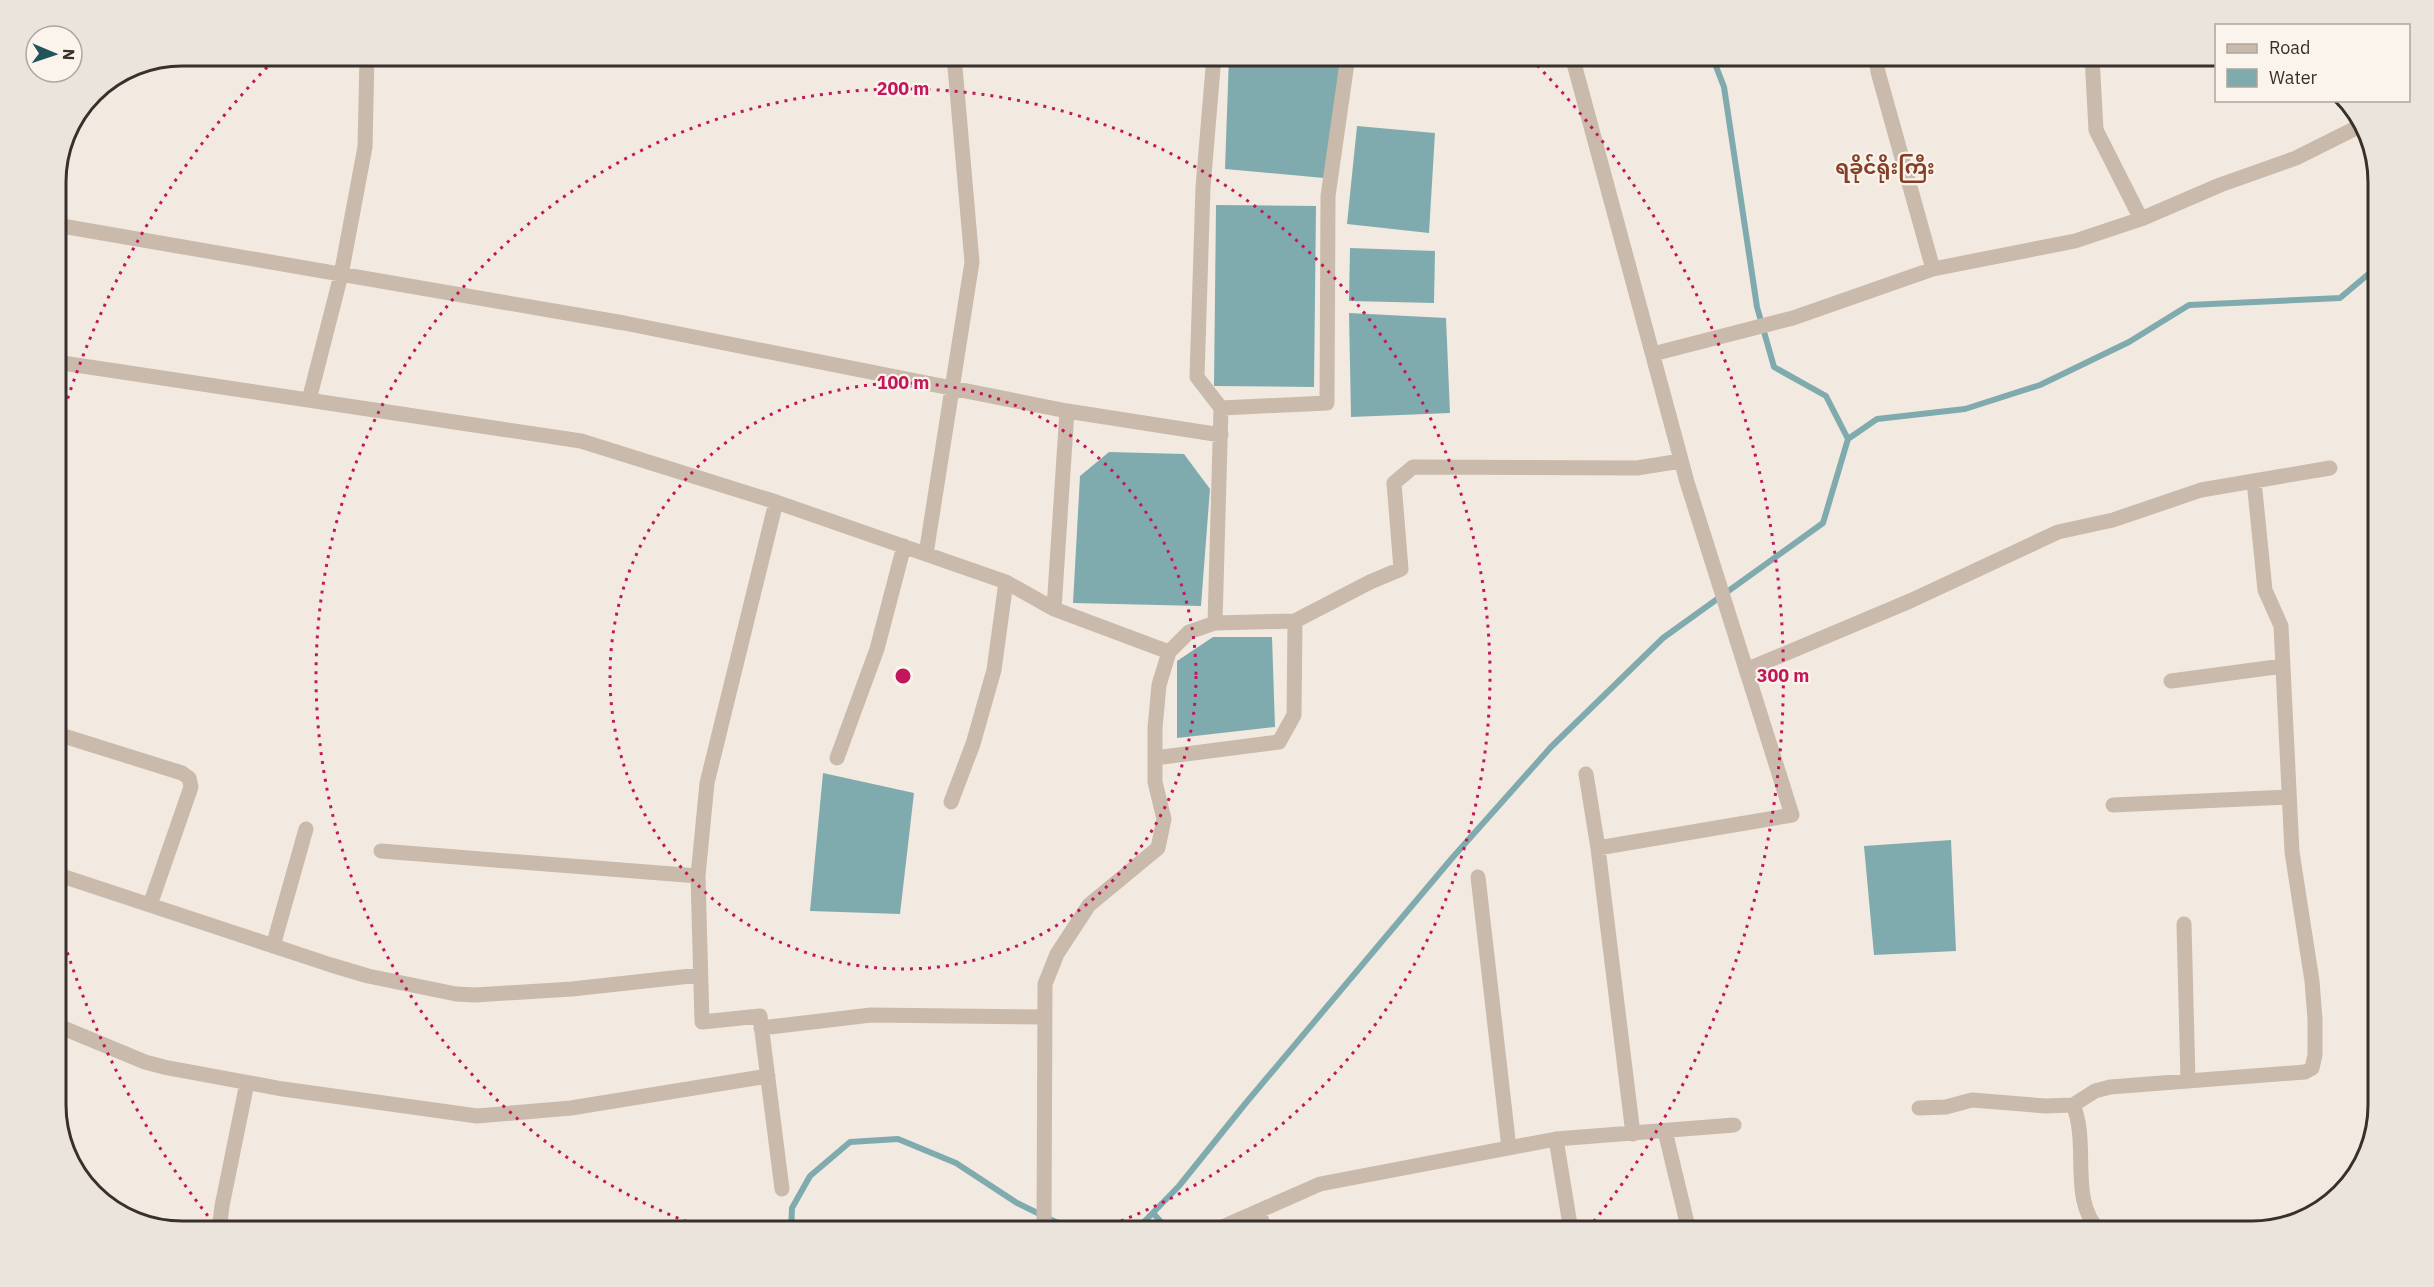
<svg xmlns="http://www.w3.org/2000/svg" width="2434" height="1287" viewBox="0 0 2434 1287" font-family="'IBM Plex Sans','Noto Sans Myanmar',sans-serif">
<rect width="100%" height="100%" fill="#f2eae0"/>
<!-- water -->
<path fill="#80abae" d="M1229,56h113l-18,122 -99,-9z
M1357,126l78,7 -6,100 -82,-9z
M1216,205l100,1 -2,181 -100,-1z
M1350,248l85,3 -1,52 -85,-2z
M1349,313l97,5 4,95 -99,4z
M1109,452l75,2 26,35 -9,117 -128,-3 7,-127z
M1213,637h59l3,90 -98,11v-77z
M823,773l91,20 -14,121 -90,-3z
M1951,840l5,111 -82,4 -10,-109z"/>
<g fill="none" stroke-linecap="round" stroke-linejoin="round">
<!-- stream -->
<path stroke="#80abae" stroke-width="6" d="M1712,56l12,31 33,220 17,60 52,29 22,43
M1153,1213l16,18
M791,1231l1,-23 18,-32 40,-34 48,-3 58,24 61,40 53,26 19,2
M1114,1231l26,-5 39,-40 66,-82 208,-247 98,-110 112,-109 160,-115 25,-84 29,-20 88,-10 75,-24 89,-43 60,-37 151,-7 38,-32"/>
<!-- minor -->
<path stroke="#cabaac" stroke-width="15" d="M1214,56l-11,131 -6,190 24,31 -6,215
M1572,56l115,426 105,333 -194,33
M1876,56l2,16 55,197
M2092,56l4,74 45,89
M56,225l568,98 443,88 154,24
M1653,354l140,-36 140,-49 142,-28 66,-22 79,-34 76,-27 66,-33
M56,362l525,79 195,61 230,80 48,27 115,43
M309,400l32,-125 24,-128 2,-91
M1221,408l106,-5 1,-207 20,-140
M776,502l-69,281 -9,93 4,146 58,-6 22,173
M926,554l46,-292 -18,-206
M1054,609l13,-198
M1746,670l164,-69 148,-69 55,-12 88,-30 129,-22
M2171,681l112,-15
M67,737l115,36 7,5 2,9 -41,118
M837,758l40,-109 27,-103
M1155,758l124,-16 15,-27 1,-94
M1586,774l12,74 35,286
M951,802l22,-58 21,-74 12,-88
M2113,805l175,-8
M381,851l317,25
M56,874l275,91 37,11 88,18 19,1 97,-6 128,-14
M1478,877l31,271
M2184,924l4,156
M273,946l33,-117
M56,1025l89,37 19,5 119,22 194,27 94,-8 197,-32
M761,1028l110,-13 174,2
M2073,1105c17,39 -5,96 27,126
M1919,1108l27,-1 26,-7 73,6 28,-1 22,-14 15,-4 195,-15 7,-4 3,-13v-36l-3,-38 -20,-129 -11,-226 -16,-36 -11,-109
M1665,1131l24,100
M1556,1139l15,92
M1259,1212l6,19
M219,1231l3,-25 25,-123
M1044,1231l1,-247 12,-30 32,-49 69,-57 6,-29 -9,-37v-54l4,-43 10,-33 20,-20 26,-9 80,-2 75,-39 31,-13 -7,-86 19,-16 224,1 44,-7
M1213,1231l107,-47 236,-45 178,-14"/>
</g>
<!-- distance rings -->
<g fill="none" stroke="#c2185b" stroke-width="3" stroke-dasharray="3 6">
<circle cx="903" cy="676" r="293"/>
<path d="M712 1231A587 587 0 1 1 1094 1231"/>
<path d="M219 1230A880 880 0 0 1 57 919M57 433A880 880 0 0 1 275 59M1531 59A880 880 0 0 1 1587 1230"/>
</g>
<g text-anchor="middle" stroke-width="4.5" stroke-linejoin="round" paint-order="stroke">
<!-- quarter labels -->
<g font-size="20" font-weight="bold" fill="#843f27" stroke="#faf4ec">
<text x="1885" y="174">ရခိုင်ရိုးကြီး</text>
</g>
</g>
<!-- crop -->
<path d="M0 0H2434V1287H0ZM182 66H2252A116 116 0 0 1 2368 182V1105A116 116 0 0 1 2252 1221H182A116 116 0 0 1 66 1105V182A116 116 0 0 1 182 66Z" fill="#ebe4dd" fill-rule="evenodd"/>
<path fill="none" stroke="#392f2b" stroke-width="3" d="M182 66H2252A116 116 0 0 1 2368 182V1105A116 116 0 0 1 2252 1221H182A116 116 0 0 1 66 1105V182A116 116 0 0 1 182 66Z"/>
<circle cx="903" cy="676" r="9" fill="#c2185b" stroke="#faf4ec" stroke-width="3"/>
<g font-size="18" text-anchor="middle" font-weight="bold" fill="#c2185b" stroke="#faf4ec" stroke-width="4.5" stroke-linejoin="round" paint-order="stroke">
<text x="903" y="95">200 m</text>
<text x="903" y="389">100 m</text>
<text x="1783" y="682">300 m</text>
</g>
<!-- legend -->
<rect x="2215" y="24" width="195" height="78" fill="#faf4ec" stroke="#ada59f" stroke-width="1.5"/>
<rect x="2227" y="44" width="30" height="9" fill="#cabaac" stroke="#ada59f" stroke-width="1.5"/>
<text x="2269" y="54" font-size="18" fill="#392f2b">Road</text>
<rect x="2227" y="69" width="30" height="18" fill="#80abae" stroke="#ada59f" stroke-width="1.5"/>
<text x="2269" y="84" font-size="18" fill="#392f2b">Water</text>
<!-- north arrow -->
<g transform="translate(54 54) rotate(92)"><circle r="28" fill="#faf4ec" stroke="#ada59f" stroke-width="1.5"/>
<path d="M0-4.5L10 22L0 15L-10 22Z" fill="#225459"/>
<text y="-9" font-size="16" font-weight="bold" text-anchor="middle" fill="#392f2b">N</text>
</g>
</svg>
